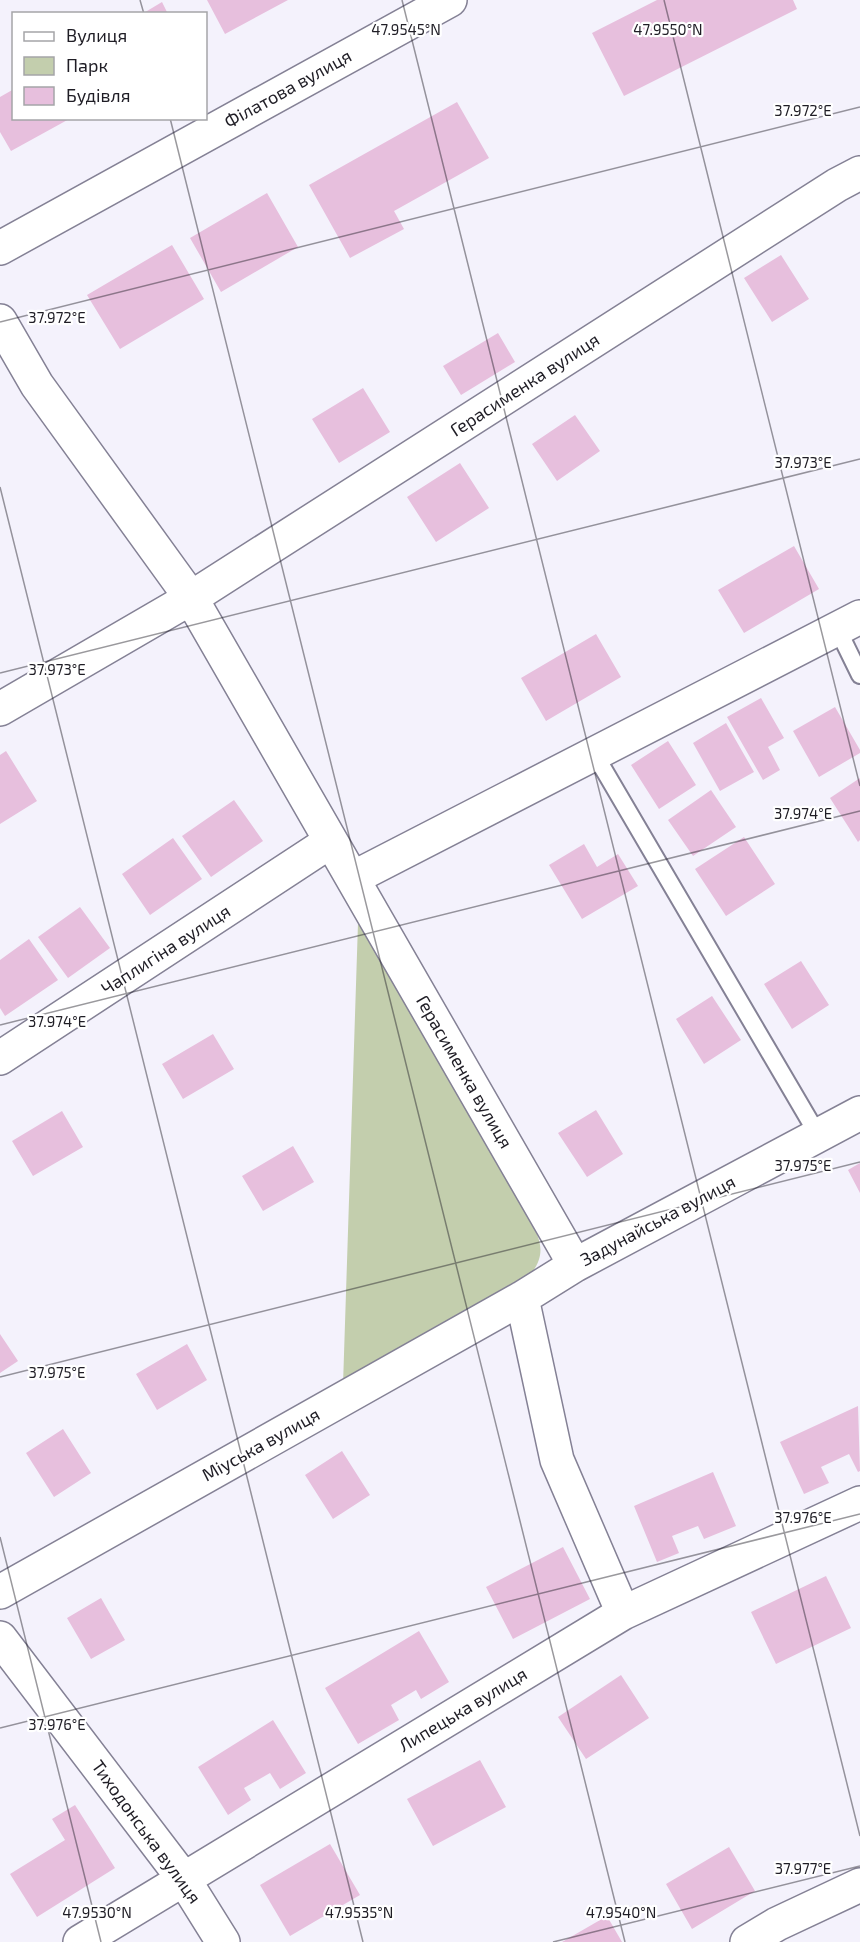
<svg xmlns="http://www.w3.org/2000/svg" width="860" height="1942" viewBox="0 0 860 1942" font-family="'Exo 2',sans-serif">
<rect width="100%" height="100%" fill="#f4f2fc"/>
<!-- green -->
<path fill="#c3cead" d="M358,923l172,295c11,24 17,36 -1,59l-186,108z"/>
<!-- building -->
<path fill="#e7bfdd" d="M207,0h81l-63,34z
M657,0h136l4,9 -173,87 -32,-63z
M162,2l6,12h-26z
M14,89v29h57l-60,33 -11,-19v-35z
M457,102l32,56 -95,53 10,18 -54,29 -41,-73z
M267,193l31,54 -77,45 -31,-54z
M172,245l32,54 -84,50 -33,-54z
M781,255l28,44 -37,23 -28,-44z
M498,333l17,29 -54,33 -18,-29z
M363,388l27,44 -51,31 -27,-44z
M575,415l25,36 -43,30 -25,-37z
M460,463l29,45 -53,34 -29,-45z
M794,546l25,43 -75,44 -26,-43z
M596,634l25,43 -75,44 -25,-43z
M761,698l23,40 -16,9 12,23 -17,10 -36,-63z
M835,707l25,43v3l-41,24 -26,-46z
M726,723l28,49 -34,19 -27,-48z
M668,741l28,44 -37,24 -28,-44z
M6,751l31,50 -37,23v-69z
M860,778v62l-2,2 -28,-44z
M711,790l25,37 -43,29 -25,-36z
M234,800l29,41 -52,36 -29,-41z
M744,837l31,47 -49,32 -31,-47z
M173,838l29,41 -52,36 -28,-41z
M584,844l13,23 21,-13 20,32 -56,33 -33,-54z
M80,907l30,41 -42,30 -30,-41z
M29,939l29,41 -53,36 -5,-8v-48z
M801,961l28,44 -37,24 -28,-45z
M712,996l29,44 -37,24 -28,-45z
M213,1034l21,35 -51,30 -21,-35z
M596,1110l27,44 -36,23 -29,-44z
M62,1111l21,36 -50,29 -21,-35z
M293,1146l21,36 -51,29 -21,-35z
M860,1163v30l-12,-23z
M0,1334l18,27 -18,12z
M187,1344l20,36 -50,30 -21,-36z
M858,1406l2,65 -2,1 -9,-18 -28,13 8,16 -25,11 -24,-52z
M63,1429l28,44 -37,24 -28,-44z
M342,1451l28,44 -37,24 -28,-44z
M713,1472l23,54 -32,13 -6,-13 -26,10 7,17 -22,9 -23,-56z
M563,1547l27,52 -77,40 -27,-52z
M826,1576l25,52 -75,36 -25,-52z
M101,1598l24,42 -34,19 -24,-41z
M419,1631l30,51 -28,17 -5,-9 -25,15 8,15 -41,24 -33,-56z
M621,1675l28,43 -63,41 -28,-42z
M273,1720l33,53 -26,16 -10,-16 -26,15 7,12 -23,15 -30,-48z
M480,1760l26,47 -73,39 -26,-47z
M75,1805l40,63 -78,49 -27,-43 55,-34 -13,-21z
M330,1844l30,51 -70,41 -30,-51z
M729,1847l26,44 -63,38 -26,-45z
M607,1916l15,26h-60z"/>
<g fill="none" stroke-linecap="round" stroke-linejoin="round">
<defs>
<path id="lane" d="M838,630l22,45
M594,753l224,382"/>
<path id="street" d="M0,248l450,-248
M0,321l37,64 154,213 384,667
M0,709l191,-111 646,-413 23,-12
M353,878l507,-261
M0,1058l331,-217
M522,1298l35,162 66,153
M0,1592l522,-294 53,-33 285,-152
M0,1638l183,240 40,64
M80,1942l543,-329 237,-110
M747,1942l30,-18 83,-39"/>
</defs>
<!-- lane casing -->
<use href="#lane" stroke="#848195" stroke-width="20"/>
<!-- street casing -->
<use href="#street" stroke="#848195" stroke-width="36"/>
<!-- lane -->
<use href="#lane" stroke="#fff" stroke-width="16"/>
<!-- street -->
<use href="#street" stroke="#fff" stroke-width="33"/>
</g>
<!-- ticks -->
<path fill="none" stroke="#1f1d25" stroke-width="1.5" stroke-opacity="0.45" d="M140,0l4,14M402,0l458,1836M664,0l196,786M170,118l455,1824M0,322l860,-215M0,487l363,1455M0,673l860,-214M0,1025l860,-214M0,1377l860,-215M0,1537l101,405M0,1728l860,-214M553,1942l307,-76"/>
<g text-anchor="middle" stroke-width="4.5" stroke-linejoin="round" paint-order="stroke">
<!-- street labels -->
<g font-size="18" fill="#1f1d25" stroke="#fff">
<text transform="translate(288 89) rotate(-29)" y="6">Філатова вулиця</text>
<text transform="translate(525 385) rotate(-33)" y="6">Герасименка вулиця</text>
<text transform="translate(166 950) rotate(-33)" y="6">Чаплигіна вулиця</text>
<text transform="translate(464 1072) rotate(60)" y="6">Герасименка вулиця</text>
<text transform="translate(658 1221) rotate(-28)" y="6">Задунайська вулиця</text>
<text transform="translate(261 1445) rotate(-29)" y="6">Міуська вулиця</text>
<text transform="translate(463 1710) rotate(-31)" y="6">Липецька вулиця</text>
<text transform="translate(146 1832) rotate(54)" y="6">Тиходонська вулиця</text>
</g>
</g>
<g font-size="15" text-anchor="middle" fill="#1f1d25" stroke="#fff" stroke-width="4.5" stroke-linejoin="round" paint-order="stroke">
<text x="406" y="35">47.9545°N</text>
<text x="668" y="35">47.9550°N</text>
<text x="803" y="116">37.972°E</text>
<text x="57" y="323">37.972°E</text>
<text x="803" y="468">37.973°E</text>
<text x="57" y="675">37.973°E</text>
<text x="803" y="819">37.974°E</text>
<text x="57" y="1027">37.974°E</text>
<text x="803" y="1171">37.975°E</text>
<text x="57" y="1378">37.975°E</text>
<text x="803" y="1523">37.976°E</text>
<text x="57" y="1730">37.976°E</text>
<text x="803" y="1874">37.977°E</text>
<text x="97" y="1918">47.9530°N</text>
<text x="359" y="1918">47.9535°N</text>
<text x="621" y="1918">47.9540°N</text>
</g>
<!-- legend -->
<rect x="12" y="12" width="195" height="108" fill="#ffffff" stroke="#a5a5a8" stroke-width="1.5"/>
<rect x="24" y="32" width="30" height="9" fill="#ffffff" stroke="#a5a5a8" stroke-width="1.5"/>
<text x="66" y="42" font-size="18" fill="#1f1d25">Вулиця</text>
<rect x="24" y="57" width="30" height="18" fill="#c3cead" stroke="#a5a5a8" stroke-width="1.5"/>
<text x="66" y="72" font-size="18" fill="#1f1d25">Парк</text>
<rect x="24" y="87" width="30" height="18" fill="#e7bfdd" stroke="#a5a5a8" stroke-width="1.5"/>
<text x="66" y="102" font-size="18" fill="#1f1d25">Будівля</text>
</svg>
